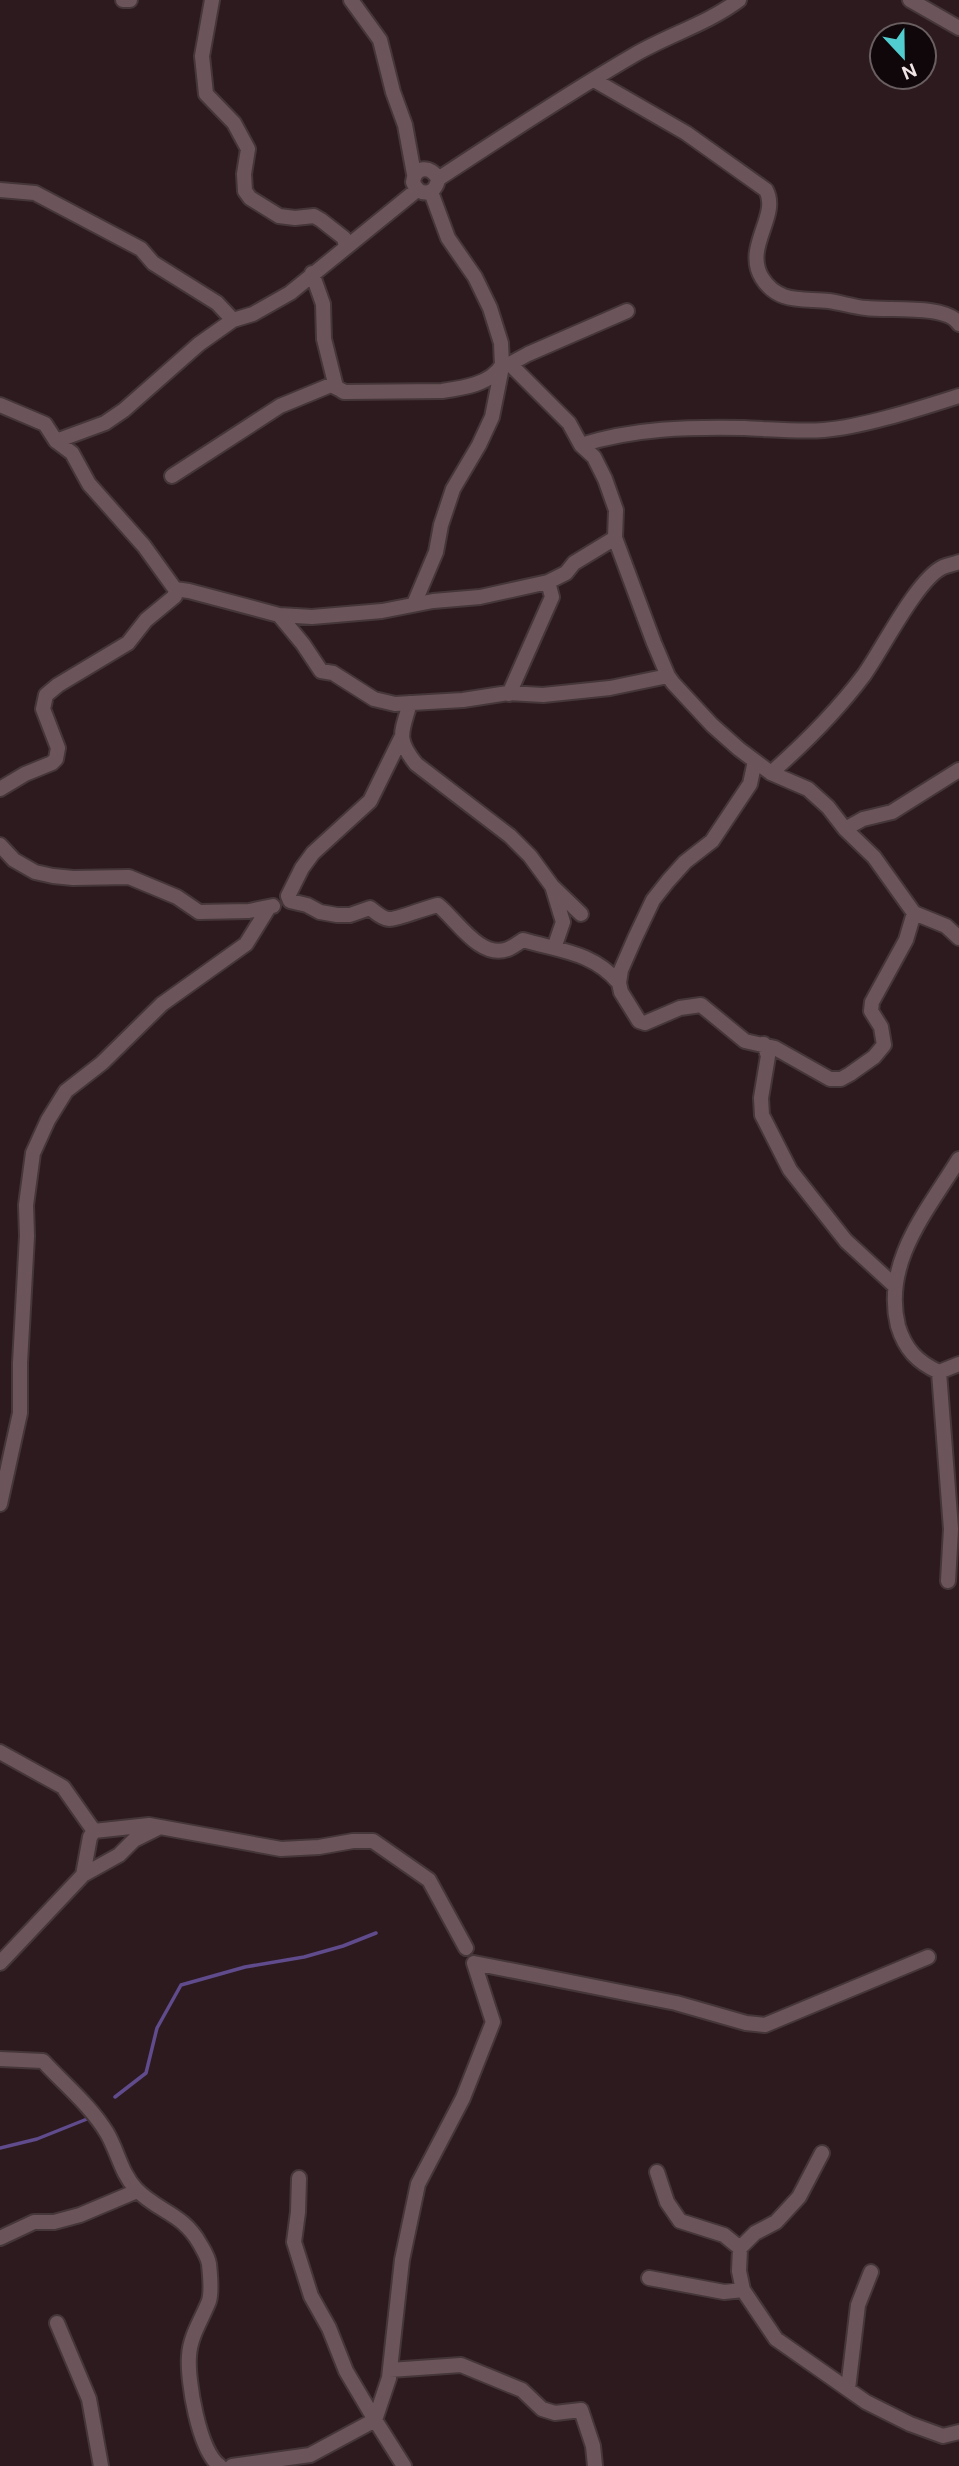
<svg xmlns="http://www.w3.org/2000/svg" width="959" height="2466" viewBox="0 0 959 2466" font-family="'DM Sans',sans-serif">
<rect width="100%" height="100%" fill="#2d1a1f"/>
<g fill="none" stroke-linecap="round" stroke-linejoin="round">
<!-- stream -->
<path stroke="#604b8c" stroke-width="3.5" d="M115,2097l31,-24 11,-45 24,-43 64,-18 59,-10 39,-11 33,-13
M0,2148l37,-9 55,-22"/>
<defs>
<path id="minor" d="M123,0h7
M212,0l-10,56 4,38 28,29 14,26 -4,25 1,17 5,7 29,18 16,2 19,-2 7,4 23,18 2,9
M351,0l29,40 13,52 12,33 9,49
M910,0l49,28
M594,80l92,53 80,57c14,26 -23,57 -4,88 16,26 41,20 67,23 13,2 25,6 37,7 22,3 81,-4 93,16
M438,179c-7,-14 -23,-13 -25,3 6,16 23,13 25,-3 64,-42 129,-85 196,-124 34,-20 73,-31 105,-55
M0,190l35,3 106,56 12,14 64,40 16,17
M431,192l17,46 27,39 15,31 11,35 1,22 8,-1 59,59 12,22 13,12 11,22 11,31 -1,28 39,105 14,33 5,7 39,42 27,24 32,24 37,16 20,18 17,22 29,28 40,56 32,13 13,12
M312,273l11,31 1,35 12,48 8,5 98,-1c21,-3 49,-7 60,-26
M510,364l18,-10 99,-43
M0,405l45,19 11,17 49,-18 19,-13 75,-66 34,-24 20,-6 37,-21 127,-103
M56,441l16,12 17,31 55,62 31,43 14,2 90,24 33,2 70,-6 51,-10 47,-4 68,-15 18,-9 8,-10 41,-25
M581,445c54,-17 107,-18 163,-17 27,1 54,4 80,2 39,-3 97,-22 135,-34
M172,476l108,-70 51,-21 12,6
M414,604l22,-52 5,-27 12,-36 26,-44 13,-28 9,-45 -2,-2
M279,615l24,29 18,27 12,2 41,26 21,5 68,-4 45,-7 35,2 67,-7 58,-12
M509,694l43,-97 -4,-15
M410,703c-8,29 -15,35 6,61l94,72 20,20 22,30 29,28
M401,738l-31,63 -57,52 -11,15 -14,28 2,5 17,4 13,7 17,3h13l20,-7c5,4 13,11 19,11 7,1 38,-12 49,-14 18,14 42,55 70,44 5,-2 10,-6 15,-9 37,11 70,12 96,43
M755,761l-5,23 -38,57 -27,21 -17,19 -15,19 -18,38 -14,32 -2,13 2,9 18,29 6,2 35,-15 21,-3 44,36 30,7 55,31h11l9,-5 24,-17 10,-12 -3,-18 -10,-16 1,-9 34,-62 8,-27
M771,773c34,-30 66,-62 93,-98 18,-25 53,-96 79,-108 5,-2 11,-3 16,-5
M0,789l25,-15 27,-11 4,-4 2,-11 -15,-39 3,-14 12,-10 70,-42 18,-23 29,-24v-7
M845,829l18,-10 29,-7 67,-42
M0,845l14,15 21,12 18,4 20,2 56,-1 48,20 22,15 50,-1 24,-5
M553,889l10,33 -9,26
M764,1044l4,12 -7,42 1,17 28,55 56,71 49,45
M959,1159c-31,51 -77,103 -61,167 7,23 19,36 41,46l20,-8
M939,1372l12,157 -3,52
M0,1504l20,-91v-50l7,-127 -1,-31 7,-52 15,-33 18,-29 36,-28 60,-59 84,-60 23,-37
M0,1752l63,35 31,44
M94,1831l55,-6 132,24 38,-2 34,-6h20l56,39 37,68
M83,1875l7,-38 4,-6
M0,1963l83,-88 36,-20 15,-15 24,-12
M0,2059l43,2c22,24 47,44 64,72 11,19 14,40 29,56 22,23 47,24 64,55 4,7 8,13 9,20 1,10 3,27 0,37 -7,18 -19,35 -20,55 -2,24 10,96 31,110
M822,2153l-23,44 -23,25 -21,11 -15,15 -1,23 4,19 33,49 90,63 44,22 33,12 16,-4
M657,2172l10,30 13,19 44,14 16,13
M299,2178l-1,34 -4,30 17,54 18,32 17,43 29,49
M0,2238l34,-16h20l26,-7 57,-24
M649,2278l75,14 19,-2
M57,2323l32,76 12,67
M390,2370l71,-5 61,25 20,19 13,4 26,-3 12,36 2,20
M848,2389l10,-84 13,-33
M375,2420l14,-42 13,-118 16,-76 45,-86 30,-76 -19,-59 202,40 70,20 19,2 163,-68
M232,2466l78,-11 65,-35 29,46"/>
</defs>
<!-- minor casing -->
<use href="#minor" stroke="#45363a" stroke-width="18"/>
<!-- minor -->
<use href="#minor" stroke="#6c555a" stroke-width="14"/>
</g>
<!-- north arrow -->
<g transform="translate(903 56) rotate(158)"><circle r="33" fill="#0f0709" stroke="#695f61" stroke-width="2"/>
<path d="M0-5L12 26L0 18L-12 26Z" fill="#52cdcf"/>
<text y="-10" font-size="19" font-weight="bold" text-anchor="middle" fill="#f1e4e6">N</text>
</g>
</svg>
